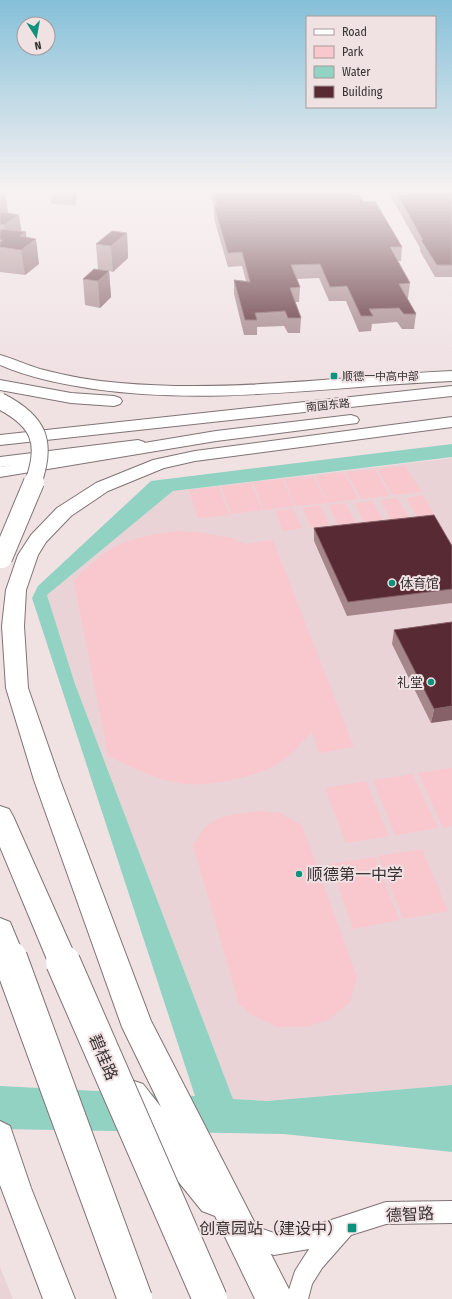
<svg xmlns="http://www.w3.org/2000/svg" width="452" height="1299" viewBox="0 0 452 1299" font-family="'Fira Sans Condensed','Noto Sans SC',sans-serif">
<rect width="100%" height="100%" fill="#f0e1e3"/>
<!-- built -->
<path fill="#ead3d6" d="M452,458v627l-185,16 -34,-2 -158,-415 -28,-89 126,-104z
M0,1267l13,32h-13z"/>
<!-- green -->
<path fill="#f9c7ce" d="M405,466l17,26 -29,3 -16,-26z
M375,469l15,27 -29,3 -15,-27z
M344,472l14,27 -30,4 -13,-27z
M313,476l14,27 -31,3 -12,-27z
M282,479l13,27 -31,4 -11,-28z
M251,483l11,27 -31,4 -10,-28z
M219,487l10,28 -31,3 -9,-28z
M423,495l12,20 -17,2 -12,-19z
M397,498l12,20 -18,2 -11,-20z
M372,501l11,19 -19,3 -9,-20z
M345,503l11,20 -18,2 -10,-20z
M320,505l9,20 -18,2 -9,-19z
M293,509l9,19 -19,3 -8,-20z
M177,531l21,1 33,6 15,6 27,-4 81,207 -35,6 -7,-21c-10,10 -19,22 -31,30 -25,16 -79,27 -107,20 -23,-5 -45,-16 -66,-26l-34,-174c4,-7 9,-11 15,-16 28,-26 52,-30 88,-35z
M452,768v58l-9,2 -25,-55z
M413,774l25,54 -43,7 -22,-55z
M366,781l23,55 -43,7 -21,-55z
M261,811l19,2 22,12 55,152 -7,25 -20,17 -23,8h-30l-25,-12 -13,-11 -46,-159c4,-5 7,-11 11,-16 13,-15 39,-16 57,-18z
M422,849l26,62 -45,8 -25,-63z
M375,857l24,63 -46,9 -22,-65z"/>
<!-- water -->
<path fill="#92d2c2" d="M452,444v13l-279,34 -126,104 28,89 158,415 34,2 185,-16v67l-168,-18 -284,-5v-43l195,10 -163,-498 6,-12 113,-105z"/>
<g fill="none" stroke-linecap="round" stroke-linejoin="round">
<defs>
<path id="minor" d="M452,1201v22l-66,1 -35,11 -29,33 -10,16 -4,15h-22l9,-28 14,-22 -35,6 -34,-12 -3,-8 3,-8 8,-3 26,9 33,-5 79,-26z"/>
<path id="secondary" d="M0,1121l10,5 21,62 44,111h-32l-43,-114z"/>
<path id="primary" d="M452,386v10l-452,49v-10z
M138,440l6,2 2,3 -2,3 -144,19v-10z"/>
<path id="trunk" d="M0,355c14,4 27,10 40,14 26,7 54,12 80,14 111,10 222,-7 332,-12v10c-119,5 -239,25 -358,8 -32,-5 -64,-11 -94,-24z
M0,380l71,13 43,3 6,2 2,3 -2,3 -6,2 -43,-3 -71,-13z
M351,415l6,2 2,3 -2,3 -141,18 -216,36v-10l216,-36z
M452,417v10l-257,34 -31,7 -56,23 -37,25 -25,26 -8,13 -12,35 -2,36 4,62 32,92 91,241 143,278h-39l-40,-83 -13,-5 -83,-103 -4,-12 4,-12 12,-4 12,4 18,23 -39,-80 -88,-247 -28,-92 -4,-62 4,-36 12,-35 13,-20 26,-27 39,-25 57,-23 42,-9z
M0,806l9,3 4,7 65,146 -5,9 -10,4 -10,-4 -5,-9 -48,-115z
M0,918l10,4 15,36 -5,9 -10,4 -10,-4z"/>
</defs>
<!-- minor casing -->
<use href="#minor" stroke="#817375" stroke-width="2"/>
<!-- secondary casing -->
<use href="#secondary" stroke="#817375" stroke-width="2"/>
<!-- primary casing -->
<use href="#primary" stroke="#817375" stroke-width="2"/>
<!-- trunk casing -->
<use href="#trunk" stroke="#817375" stroke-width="2"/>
<!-- minor -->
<use href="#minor" fill="#fff" fill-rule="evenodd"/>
<!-- secondary -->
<use href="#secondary" fill="#fff" fill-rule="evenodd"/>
<!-- primary -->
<use href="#primary" fill="#fff" fill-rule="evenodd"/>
<!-- trunk -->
<use href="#trunk" fill="#fff" fill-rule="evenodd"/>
<defs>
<path id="trunk-bridge-far2" d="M0,401c39,20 48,41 33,82"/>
<path id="trunk-bridge-far1" d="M2,558l32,-76"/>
<path id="trunk-bridge" d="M10,958l125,341
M63,962l147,337"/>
</defs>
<!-- trunk-bridge-far2 casing -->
<use href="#trunk-bridge-far2" stroke="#817375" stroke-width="18" stroke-linecap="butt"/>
<!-- trunk-bridge-far1 casing -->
<use href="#trunk-bridge-far1" stroke="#817375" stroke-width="22" stroke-linecap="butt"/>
<!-- trunk-bridge casing -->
<use href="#trunk-bridge" stroke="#817375" stroke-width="36" stroke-linecap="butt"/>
<!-- trunk-bridge-far2 -->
<use href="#trunk-bridge-far2" stroke="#fff" stroke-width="16"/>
<!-- trunk-bridge-far1 -->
<use href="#trunk-bridge-far1" stroke="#fff" stroke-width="20"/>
<!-- trunk-bridge -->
<use href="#trunk-bridge" stroke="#fff" stroke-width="34"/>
</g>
<!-- wall -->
<path fill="#a4868b" d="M0,192h5l3,21 13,19h5v5l13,27 -14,11 -25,-3z
M49,192h28l-2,14 -24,-3z
M211,192h147l6,10 38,45 -1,14h-3l12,22 -2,15h-1l9,16 -2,15h-12l-5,-7 -25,2 -1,7 -12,1 -13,-31h-17l-10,-23 -22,1 3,8 -1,15h-4l6,16 -1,15h-12l-4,-7 -27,1v8h-13l-10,-41v-14l12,1 -4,-15 -14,1 -14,-48v-12l-3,-11z
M391,192h61v85h-17l-15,-26v-3l-30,-53z
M127,233l1,25 -15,14 -4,-1 2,26 -11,11 -15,-3 -2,-26 15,-10 -2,-25z
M314,528l138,18v57l-105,13 -33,-75z
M452,622l-21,101 -39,-79 2,-14z"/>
<!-- shaded-wall -->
<path fill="#866168" d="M1,192h4l3,21 -8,6v-26z
M73,192h4l-2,14z
M19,215l3,20 4,-3 1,13 9,-6 3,25 -14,11 -4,-25 -14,-2 -3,-23z
M127,233l1,25 -15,14 -2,-26z
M109,271l2,26 -11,11 -2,-27z
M452,706v14l-21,3 3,-14z"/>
<!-- building -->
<path fill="#582a33" stroke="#866168" d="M213,192h145l6,10 11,-1 27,46h-12l20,36 -11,1 17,30h-12l-5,-6 -30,1 4,7h-12l-14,-30 -17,1 -10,-23 -29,1 9,22 -10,1 11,30h-13l-3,-7 -30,2 2,7h-12l-11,-40 16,2 -8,-30 -14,1 -14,-47h3z
M396,192h56v73h-15l-16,-25h2z
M0,212l19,3 -15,10 -4,-1z
M2,229l24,3 -6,4 16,3 -15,11 -21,-3v-5l3,-2h-3v-9z
M112,231l15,2 -16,13 -15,-2z
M94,269l15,2 -11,10 -15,-2z
M434,515l18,31v43l-104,13 -34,-74z
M452,622v84l-18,3 -40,-79z"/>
<!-- sky -->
<linearGradient id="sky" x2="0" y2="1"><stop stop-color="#85c0d9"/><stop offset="0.51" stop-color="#f8f2f2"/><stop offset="1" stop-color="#f8f2f2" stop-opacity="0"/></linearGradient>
<rect width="452" height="374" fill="url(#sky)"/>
<!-- markers -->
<g fill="#0d937d" stroke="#f0e1e3" stroke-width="1.5">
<rect x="330" y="372" width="8" height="8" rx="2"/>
<circle cx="392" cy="583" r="4"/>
<circle cx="431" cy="682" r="4"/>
<circle cx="299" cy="874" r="4"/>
<rect x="347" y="1223" width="10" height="10" rx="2"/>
</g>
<g text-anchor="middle" stroke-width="4" stroke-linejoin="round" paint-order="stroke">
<!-- far-poi labels -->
<g font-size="11" fill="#373132" stroke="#f0e1e3" text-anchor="start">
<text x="342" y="380">顺德一中高中部</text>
</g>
<!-- far-street labels -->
<g font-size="11" fill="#373132" stroke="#f0e1e3">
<text transform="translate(328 405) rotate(-6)" y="4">南国东路</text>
</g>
<!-- poi labels -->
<g font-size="13" fill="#373132" stroke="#f0e1e3" text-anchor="start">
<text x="400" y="588">体育馆</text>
<text x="423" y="687" text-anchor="end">礼堂</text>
</g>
<!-- near-poi labels -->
<g font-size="16" fill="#373132" stroke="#f0e1e3" text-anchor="start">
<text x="307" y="880">顺德第一中学</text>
<text x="343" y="1234" text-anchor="end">创意园站（建设中）</text>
</g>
<!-- near-street labels -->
<g font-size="16" fill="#373132" stroke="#f0e1e3">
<text transform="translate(104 1057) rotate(67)" y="6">碧桂路</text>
<text transform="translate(410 1214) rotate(-3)" y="6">德智路</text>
</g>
</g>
<!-- legend -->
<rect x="306" y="16" width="130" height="92" fill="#f0e1e3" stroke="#a69b9c"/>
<rect x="314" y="29" width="20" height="6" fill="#ffffff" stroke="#a69b9c"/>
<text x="342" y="36" font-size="12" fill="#373132">Road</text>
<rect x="314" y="46" width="20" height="12" fill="#f9c7ce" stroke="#a69b9c"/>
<text x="342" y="56" font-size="12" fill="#373132">Park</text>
<rect x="314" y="66" width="20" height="12" fill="#92d2c2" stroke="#a69b9c"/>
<text x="342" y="76" font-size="12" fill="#373132">Water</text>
<rect x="314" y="86" width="20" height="12" fill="#582a33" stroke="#a69b9c"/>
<text x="342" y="96" font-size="12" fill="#373132">Building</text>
<!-- north arrow -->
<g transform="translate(36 36) rotate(169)"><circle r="19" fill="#f0e1e3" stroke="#a69b9c"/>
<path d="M0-3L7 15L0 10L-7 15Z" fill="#0d937d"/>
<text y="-6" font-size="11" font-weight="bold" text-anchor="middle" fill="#373132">N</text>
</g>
</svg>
